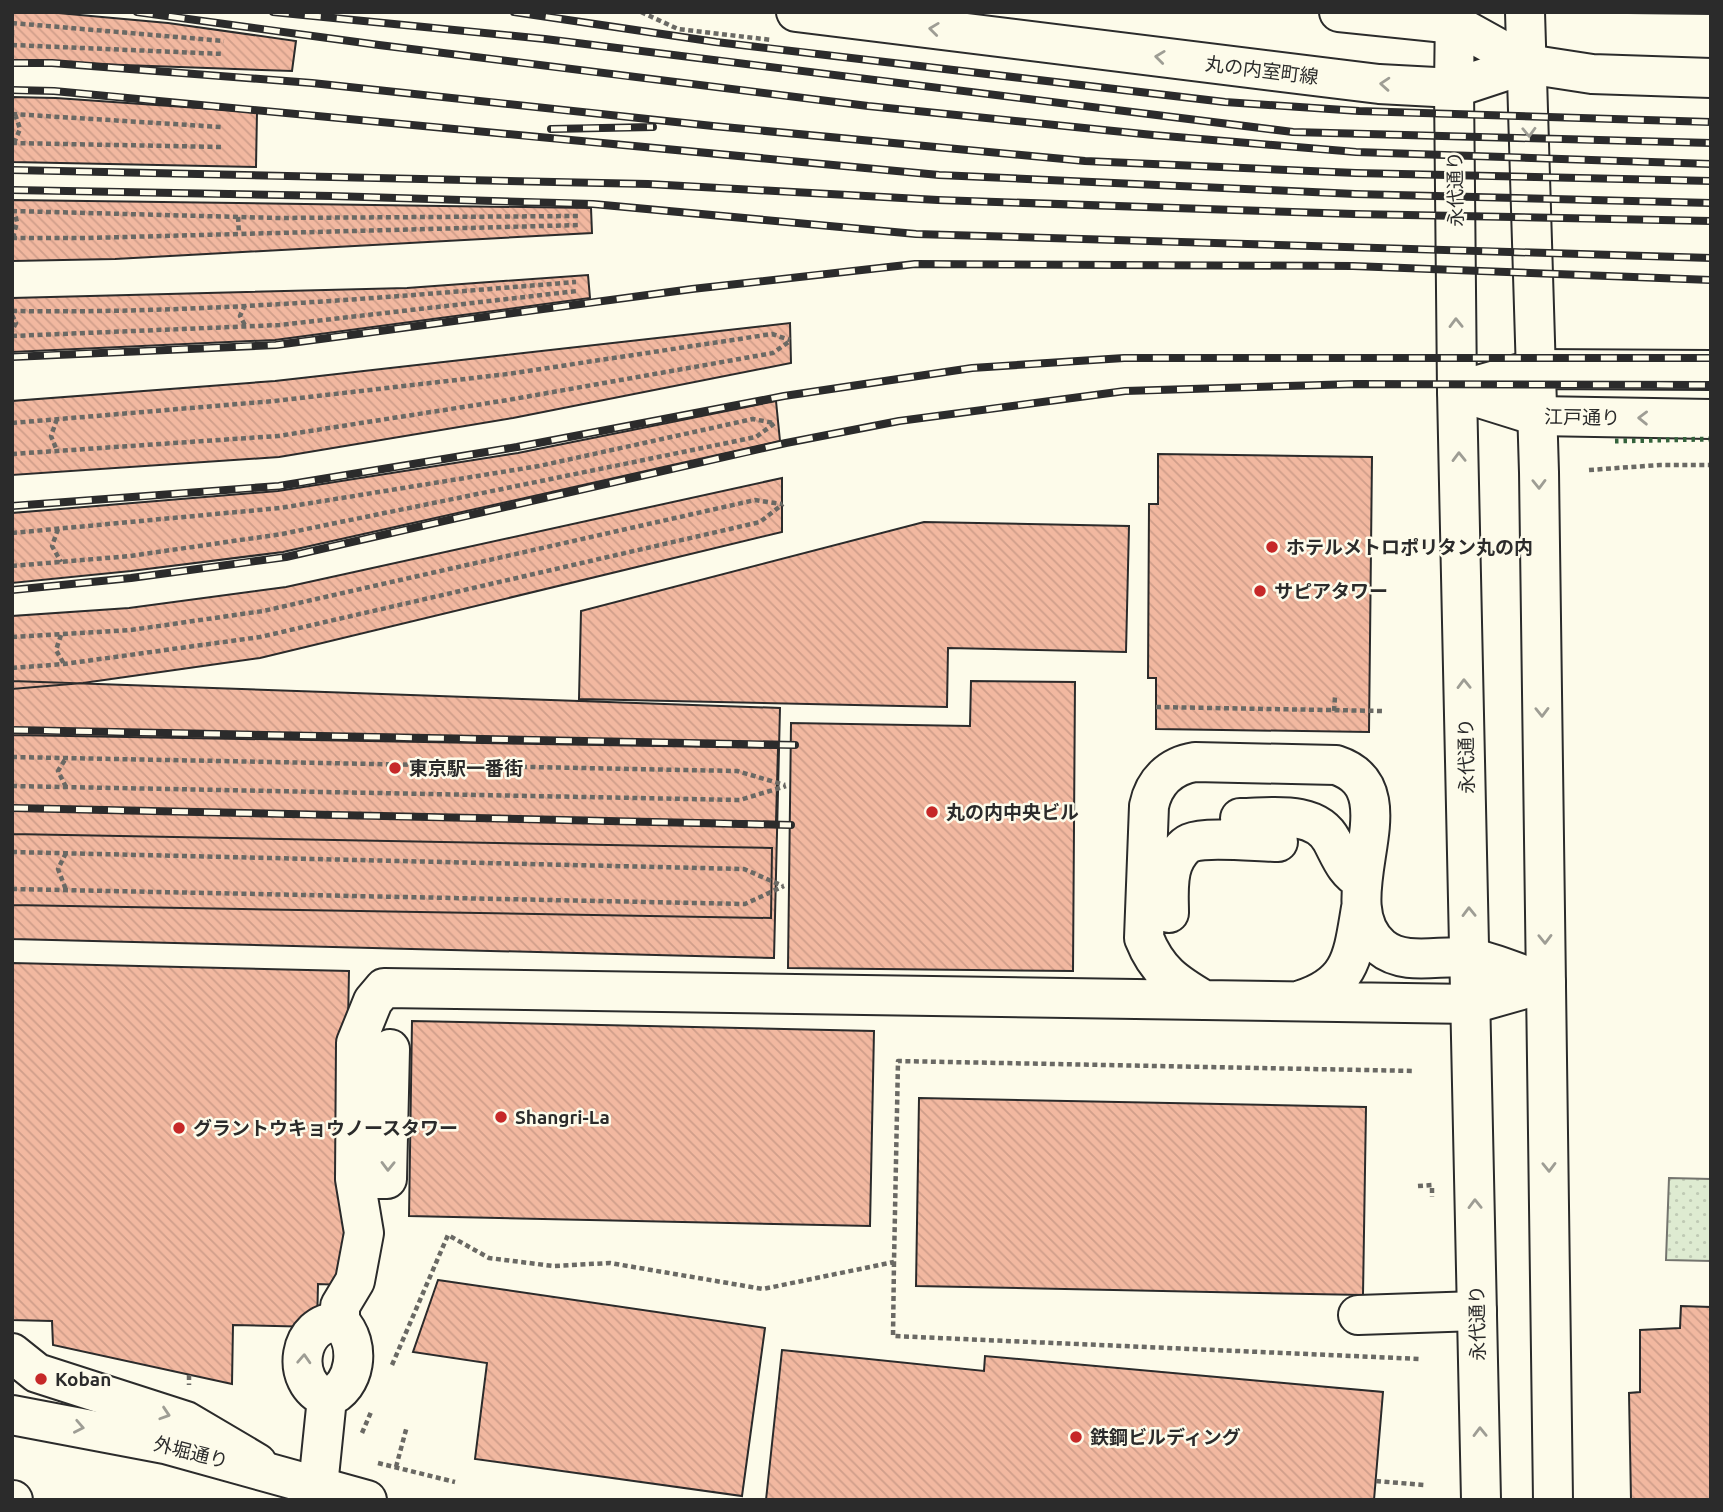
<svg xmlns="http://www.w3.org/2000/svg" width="1723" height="1512" viewBox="0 0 1723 1512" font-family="Ubuntu,'Noto Sans JP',sans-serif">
<defs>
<pattern id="park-dots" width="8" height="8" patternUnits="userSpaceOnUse" patternTransform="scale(1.75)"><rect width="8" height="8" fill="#deebd1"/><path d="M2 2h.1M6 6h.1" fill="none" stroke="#bfcab4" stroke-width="1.8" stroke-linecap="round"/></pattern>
<pattern id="building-back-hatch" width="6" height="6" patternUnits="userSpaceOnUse" patternTransform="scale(1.75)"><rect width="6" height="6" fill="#f2b8a0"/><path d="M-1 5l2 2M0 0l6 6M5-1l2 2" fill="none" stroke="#d09e8a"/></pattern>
</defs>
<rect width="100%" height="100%" fill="#fdfbea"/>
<!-- park -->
<path fill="url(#park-dots)" stroke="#74746e" stroke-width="2" d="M1669,1178l42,1v82l-45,-1z"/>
<!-- building -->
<path fill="url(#building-back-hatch)" stroke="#2b2b2b" stroke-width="2" d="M12,12h35l121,11 128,18 -4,30 -280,-10z
M1627,12h84v2l-83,-1z
M12,97l44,1 201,14 -1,55 -244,-5z
M12,200l579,8 1,25 -477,26 -103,2z
M588,275l2,23 -315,42 -263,12v-54l395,-10z
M790,323l1,40 -278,55 -234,39 -267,18v-74l263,-20z
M776,401l4,40 -497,111 -152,19 -119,12v-70l266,-22 240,-38z
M1158,454l214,3 -3,275 -213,-3v-51h-8l1,-174h9z
M782,478v54l-522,126 -177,25 -71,6v-73l117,-8 157,-21z
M924,522l205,4 -3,126 -178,-4 -1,59 -368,-8 2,-88z
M12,681l768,27 -6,250 -762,-19z
M971,681l104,1 -2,289 -285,-3 3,-245 179,3z
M12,735l766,13 -2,74 -764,-14z
M12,834l760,14 -1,70 -759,-13z
M12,963l337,8 -6,314 -25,-1 -1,43 -84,-2 -1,59 -179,-39 -1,-24 -40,-1z
M412,1021l462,10 -4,195 -461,-10z
M919,1098l447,9 -3,188 -447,-9z
M438,1280l327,48 -23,168 -267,-37 12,-96 -74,-11z
M1681,1306l30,1v193h-80l-2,-107 11,-1v-62l40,-2z
M782,1350l202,21 1,-15 398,36 -9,108h-608z"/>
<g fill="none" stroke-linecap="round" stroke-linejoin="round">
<defs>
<path id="minor" d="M1527,64l65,10 119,4
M1195,762l141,3c79,26 -11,135 45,182 24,20 61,7 89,11 22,3 54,18 76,25l-74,21 -268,-4c-29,-17 -47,-29 -60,-62l5,-132c5,-24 21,-40 46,-44z
M1240,818c29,0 76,-9 92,23 9,17 13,30 30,40
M1169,913c0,-16 -2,-34 4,-49 3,-8 10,-18 17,-21 17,-7 68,-1 88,-1
M1301,1000c51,-16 52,-45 60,-92
M355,1179h32l3,-130
M1358,1315l119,-4
M340,1322c-42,-2 -52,61 -13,76 29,-11 35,-54 13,-76v-16l15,-25 9,-48 -9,-54 1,-136 17,-42 11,-13 820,12
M12,1353l25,20 149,48 71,42
M318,1486l9,-88"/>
<path id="major" d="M796,12l583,72 75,4 73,-24
M1339,12l116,12 72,40
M1457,391l80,25 174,3
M1457,391l78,-22 176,1
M12,1415l153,29 202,56
M12,1500h1"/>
<path id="highway" d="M1455,12l-1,76 3,303 24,1109
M1525,12l14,460 14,1028"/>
</defs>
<!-- minor casing -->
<use href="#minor" stroke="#2b2b2b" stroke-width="42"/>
<!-- major casing -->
<use href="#major" stroke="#2b2b2b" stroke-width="42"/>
<!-- highway casing -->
<use href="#highway" stroke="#2b2b2b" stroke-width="42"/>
<!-- path -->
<path stroke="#6a6964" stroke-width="4.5" stroke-dasharray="5 3.5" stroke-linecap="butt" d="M641,12l37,17 94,11
M12,23l212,18
M12,30v7
M12,45l212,9
M12,114l209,13
M12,143l209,4
M14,143l6,-14 -5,-15
M12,211l266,7 301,-2
M238,217l1,17
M12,238h75l493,-13
M13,238l4,-16 -3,-11
M245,305l-5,11 6,11
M12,311c188,3 377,-14 564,-29
M12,315l4,8 -4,8
M12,336l268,-11 297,-34
M57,419l-6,17 6,15
M12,423l262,-22 234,-27 264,-40 18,6
M12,454l266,-18 230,-36 265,-47 17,-12
M1589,470l71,-5h51
M58,529l-6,17 9,16
M12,533l268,-25 259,-42 214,-47 21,4
M12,566l118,-10 152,-22 474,-97 19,-14
M61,635l-5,15 8,14
M12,637l119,-7 132,-19 492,-111 27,4
M12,668l52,-4 196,-27 500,-115 23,-18
M1156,707l228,4
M1334,711l1,-14
M12,757l725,14 48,14
M12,786l728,14 46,-14
M66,787l-8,-16 8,-13
M12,852l732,17 39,17
M66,853l-8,16 8,21
M12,889l733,15 39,-18
M1418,1186l14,-1v12
M894,1262l-1,74 528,23
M392,1365l56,-130 41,23 64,8 57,-3 153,26 131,-27 4,-201 517,10
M189,1375v10
M362,1433l9,-21
M378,1463l77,19
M396,1467l11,-41
M1376,1481l48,4"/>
<!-- minor -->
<use href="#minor" stroke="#fdfbea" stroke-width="38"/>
<!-- major -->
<use href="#major" stroke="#fdfbea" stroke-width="38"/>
<!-- highway -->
<use href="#highway" stroke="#fdfbea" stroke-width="38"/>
<defs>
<path id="rail" d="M137,12l242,33 489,61 285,29 203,17 355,12
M273,12l272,27 748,93 418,11
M514,12l202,30 509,60 134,9 352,11
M12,63h40l260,20 401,43 372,35 271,12 355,8
M12,90l42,1 885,84 416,19 356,9
M551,129l102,-2
M12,170l636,14 290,16 416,14 357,7
M12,190l320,6 261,8 323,30 795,24
M12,357l264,-12 416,-56 223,-25 438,2 358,14
M12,506l267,-20 238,-39 267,-51 188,-28 152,-10h587
M12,590l119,-12 155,-21 500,-114 113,-22 226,-30 230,-7 356,1
M12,730l783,15
M12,808l779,17"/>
</defs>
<!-- rail casing -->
<use href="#rail" stroke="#2b2b2b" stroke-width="8"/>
<!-- rail -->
<use href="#rail" stroke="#fdfbea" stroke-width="5" stroke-dasharray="16" stroke-linecap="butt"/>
<!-- hedge -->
<path stroke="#34623c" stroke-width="5" stroke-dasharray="3.5 5" stroke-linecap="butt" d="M1615,441l96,-2"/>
</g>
<!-- one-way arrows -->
<defs><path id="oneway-chevron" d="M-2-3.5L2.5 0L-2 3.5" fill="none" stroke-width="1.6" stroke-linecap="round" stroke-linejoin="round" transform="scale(1.75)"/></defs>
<g stroke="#9e9d94">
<use href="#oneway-chevron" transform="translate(934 29) rotate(-173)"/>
<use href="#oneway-chevron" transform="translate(1160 57) rotate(-173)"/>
<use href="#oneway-chevron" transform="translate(1385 84) rotate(-176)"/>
<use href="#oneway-chevron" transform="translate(1529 132) rotate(88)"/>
<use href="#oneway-chevron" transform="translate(1456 323) rotate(-91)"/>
<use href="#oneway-chevron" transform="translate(1643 418) rotate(-179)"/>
<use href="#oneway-chevron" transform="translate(1459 457) rotate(-91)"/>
<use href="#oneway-chevron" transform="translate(1539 484) rotate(89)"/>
<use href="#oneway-chevron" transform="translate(1464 684) rotate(-91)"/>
<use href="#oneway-chevron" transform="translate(1542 712) rotate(89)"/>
<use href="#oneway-chevron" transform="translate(1469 912) rotate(-91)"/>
<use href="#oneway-chevron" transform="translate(1545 939) rotate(89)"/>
<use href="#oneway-chevron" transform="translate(388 1166) rotate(91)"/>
<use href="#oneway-chevron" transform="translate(1549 1167) rotate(89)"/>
<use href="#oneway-chevron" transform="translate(1475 1204) rotate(-91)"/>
<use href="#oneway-chevron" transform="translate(304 1359) rotate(-87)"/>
<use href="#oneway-chevron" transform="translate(165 1414) rotate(18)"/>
<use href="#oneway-chevron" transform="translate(79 1427) rotate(11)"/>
<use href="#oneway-chevron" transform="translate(1480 1432) rotate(-91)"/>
</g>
<!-- markers -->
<g fill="#c62828" stroke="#fdfbea" stroke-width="2.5">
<circle cx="1272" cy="547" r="7"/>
<circle cx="1260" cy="591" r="7"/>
<circle cx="395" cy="768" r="7"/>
<circle cx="932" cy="812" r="7"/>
<circle cx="501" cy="1117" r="7"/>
<circle cx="179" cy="1128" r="7"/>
<circle cx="41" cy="1379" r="7"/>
<circle cx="1076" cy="1437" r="7"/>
</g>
<g text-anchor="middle" stroke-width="5" stroke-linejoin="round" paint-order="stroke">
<!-- street labels -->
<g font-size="19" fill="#2b2b2b" stroke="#fdfbea">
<text transform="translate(1262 70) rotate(7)" y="7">丸の内室町線</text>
<text transform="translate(1455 189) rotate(-91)" y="7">永代通り</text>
<text transform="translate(1582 417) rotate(1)" y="7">江戸通り</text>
<text transform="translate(1466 756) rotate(-91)" y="7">永代通り</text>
<text transform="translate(1477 1323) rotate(-91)" y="7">永代通り</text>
<text transform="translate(191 1452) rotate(14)" y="7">外堀通り</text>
</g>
<!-- poi labels -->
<g font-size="19" font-weight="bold" fill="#2b2b2b" stroke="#fdfbea" text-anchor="start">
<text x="1286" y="554">ホテルメトロポリタン丸の内</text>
<text x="1274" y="598">サピアタワー</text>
<text x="409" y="775">東京駅一番街</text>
<text x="946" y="819">丸の内中央ビル</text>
<text x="515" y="1124">Shangri-La</text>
<text x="193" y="1135">グラントウキョウノースタワー</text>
<text x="55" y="1386">Koban</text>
<text x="1090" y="1444">鉄鋼ビルディング</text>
</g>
</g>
<!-- border -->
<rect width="1723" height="1512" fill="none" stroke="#2b2b2b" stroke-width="28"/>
</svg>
